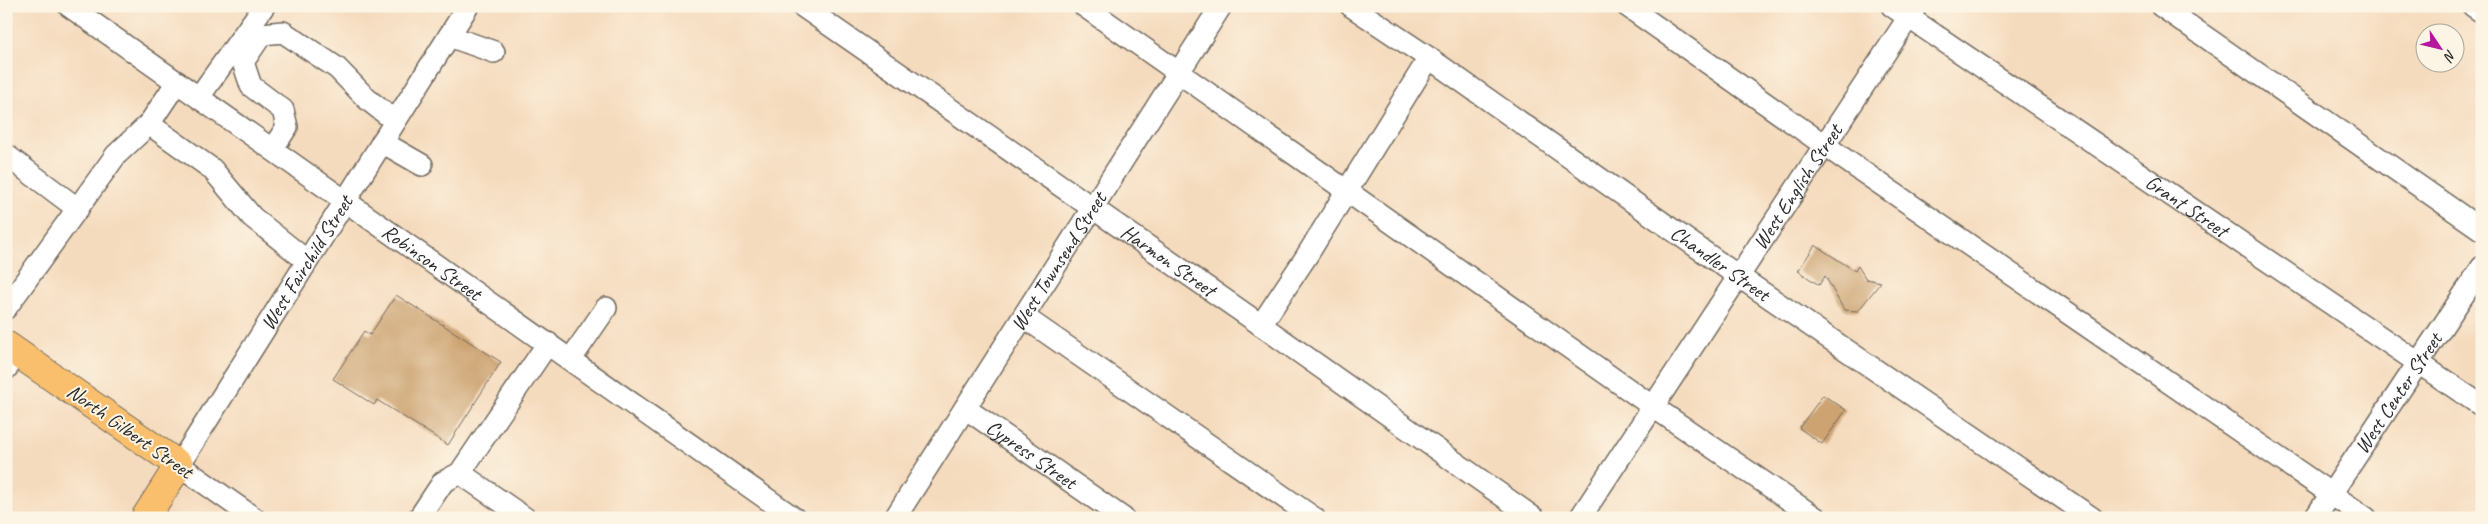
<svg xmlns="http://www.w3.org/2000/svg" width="2488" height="524" viewBox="0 0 2488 524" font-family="Caveat,sans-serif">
<rect width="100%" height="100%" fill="#fcf5e5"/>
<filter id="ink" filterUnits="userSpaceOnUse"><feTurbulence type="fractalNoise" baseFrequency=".02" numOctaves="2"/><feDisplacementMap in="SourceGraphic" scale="10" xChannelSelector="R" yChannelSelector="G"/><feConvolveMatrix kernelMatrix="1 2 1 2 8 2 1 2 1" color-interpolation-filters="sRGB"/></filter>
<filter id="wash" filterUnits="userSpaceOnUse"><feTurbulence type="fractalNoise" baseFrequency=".0096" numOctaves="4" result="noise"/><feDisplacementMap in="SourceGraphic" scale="20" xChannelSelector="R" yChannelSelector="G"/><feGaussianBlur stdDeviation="1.12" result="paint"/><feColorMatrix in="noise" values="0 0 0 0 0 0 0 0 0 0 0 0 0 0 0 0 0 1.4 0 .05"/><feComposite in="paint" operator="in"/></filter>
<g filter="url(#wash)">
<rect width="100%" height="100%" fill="#f5dbbe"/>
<g id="blocks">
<!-- building -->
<path fill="#cca371" d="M1815,245l40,26 3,-5 8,13 15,3 -23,29 -14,-1 -19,-34 -6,9 -21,-14z
M396,295l105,67 -53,83 -71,-45 -3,5 -41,-26 31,-48 6,4z
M1823,395l23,15 -24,34 -23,-16z"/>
</g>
</g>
<g filter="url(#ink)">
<use href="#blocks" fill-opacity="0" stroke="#72695e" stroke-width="1"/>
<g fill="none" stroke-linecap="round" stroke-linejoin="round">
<defs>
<g id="minor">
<path id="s1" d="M69,6l725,512"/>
<path id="s2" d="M802,6l459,319 273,193"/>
<path d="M1084,6l568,400 164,112"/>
<path id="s3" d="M1351,6l78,52 309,218 354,242"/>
<path d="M1627,6l220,155 519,357"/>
<path id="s4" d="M1892,6l590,400"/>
<path d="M2161,6l321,224"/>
<path d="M2473,6l9,6"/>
<path d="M449,36l45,16"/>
<path d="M199,97l65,-91"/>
<path d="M149,124l28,-42"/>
<path d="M382,142l40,23"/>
<path d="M273,148l14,-21 -4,-17 -32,-24 -8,-24 19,-28 21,-2 54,36 30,31 28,22"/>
<path d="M6,155l72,54"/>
<path d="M6,308l110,-153 33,-31 63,45 40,48 55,44"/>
<path d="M1024,317l290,201"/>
<path d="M1261,325l45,-68 123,-199"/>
<path d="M571,359l35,-51"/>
<path d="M6,369l12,-16"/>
<path id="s5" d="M965,408l158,110"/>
<path d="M460,473l65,45"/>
<path id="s6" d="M254,518l-75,-53 289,-459"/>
<path d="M419,518l24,-36 17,-9 88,-130"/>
<path id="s7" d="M895,518l326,-512"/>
<path id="s8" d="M1580,518l336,-512"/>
<path id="s9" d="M2315,518l167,-251"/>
</g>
<path id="major" d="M6,345l173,120 -34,53"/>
</defs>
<!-- minor casing -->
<use href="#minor" stroke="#72695e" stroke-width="24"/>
<!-- major casing -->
<use href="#major" stroke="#72695e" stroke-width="30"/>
<!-- minor -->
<use href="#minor" stroke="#fff" stroke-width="21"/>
<!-- major -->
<use href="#major" stroke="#f9bf6d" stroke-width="28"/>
</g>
</g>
<g text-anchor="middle" stroke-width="4" stroke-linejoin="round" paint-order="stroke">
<!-- street labels -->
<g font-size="21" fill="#2b2b2b" stroke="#fcf5e5">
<text dy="7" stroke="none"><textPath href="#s8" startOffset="396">West English Street</textPath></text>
<text dy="7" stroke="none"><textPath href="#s4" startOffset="356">Grant Street</textPath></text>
<text dy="7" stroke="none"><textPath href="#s1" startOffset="444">Robinson Street</textPath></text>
<text dy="7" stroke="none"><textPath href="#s2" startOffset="446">Harmon Street</textPath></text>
<text dy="7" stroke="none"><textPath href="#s6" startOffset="331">West Fairchild Street</textPath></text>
<text dy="7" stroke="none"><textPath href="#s7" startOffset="304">West Townsend Street</textPath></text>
<text dy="7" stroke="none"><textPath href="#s3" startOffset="450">Chandler Street</textPath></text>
<text dy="7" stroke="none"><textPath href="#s9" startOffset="150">West Center Street</textPath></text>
<text transform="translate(130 431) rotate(35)" y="7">North Gilbert Street</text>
<text dy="7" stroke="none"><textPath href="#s5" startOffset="81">Cypress Street</textPath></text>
</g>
</g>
<!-- margin -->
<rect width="2488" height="524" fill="none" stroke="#fcf5e5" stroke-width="25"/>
<!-- north arrow -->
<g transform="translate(2440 48) rotate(125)"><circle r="24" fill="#fcf5e5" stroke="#a8a49b"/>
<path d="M0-4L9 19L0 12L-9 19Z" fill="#b5179e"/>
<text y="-8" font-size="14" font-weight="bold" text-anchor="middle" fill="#2b2b2b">N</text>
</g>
</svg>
